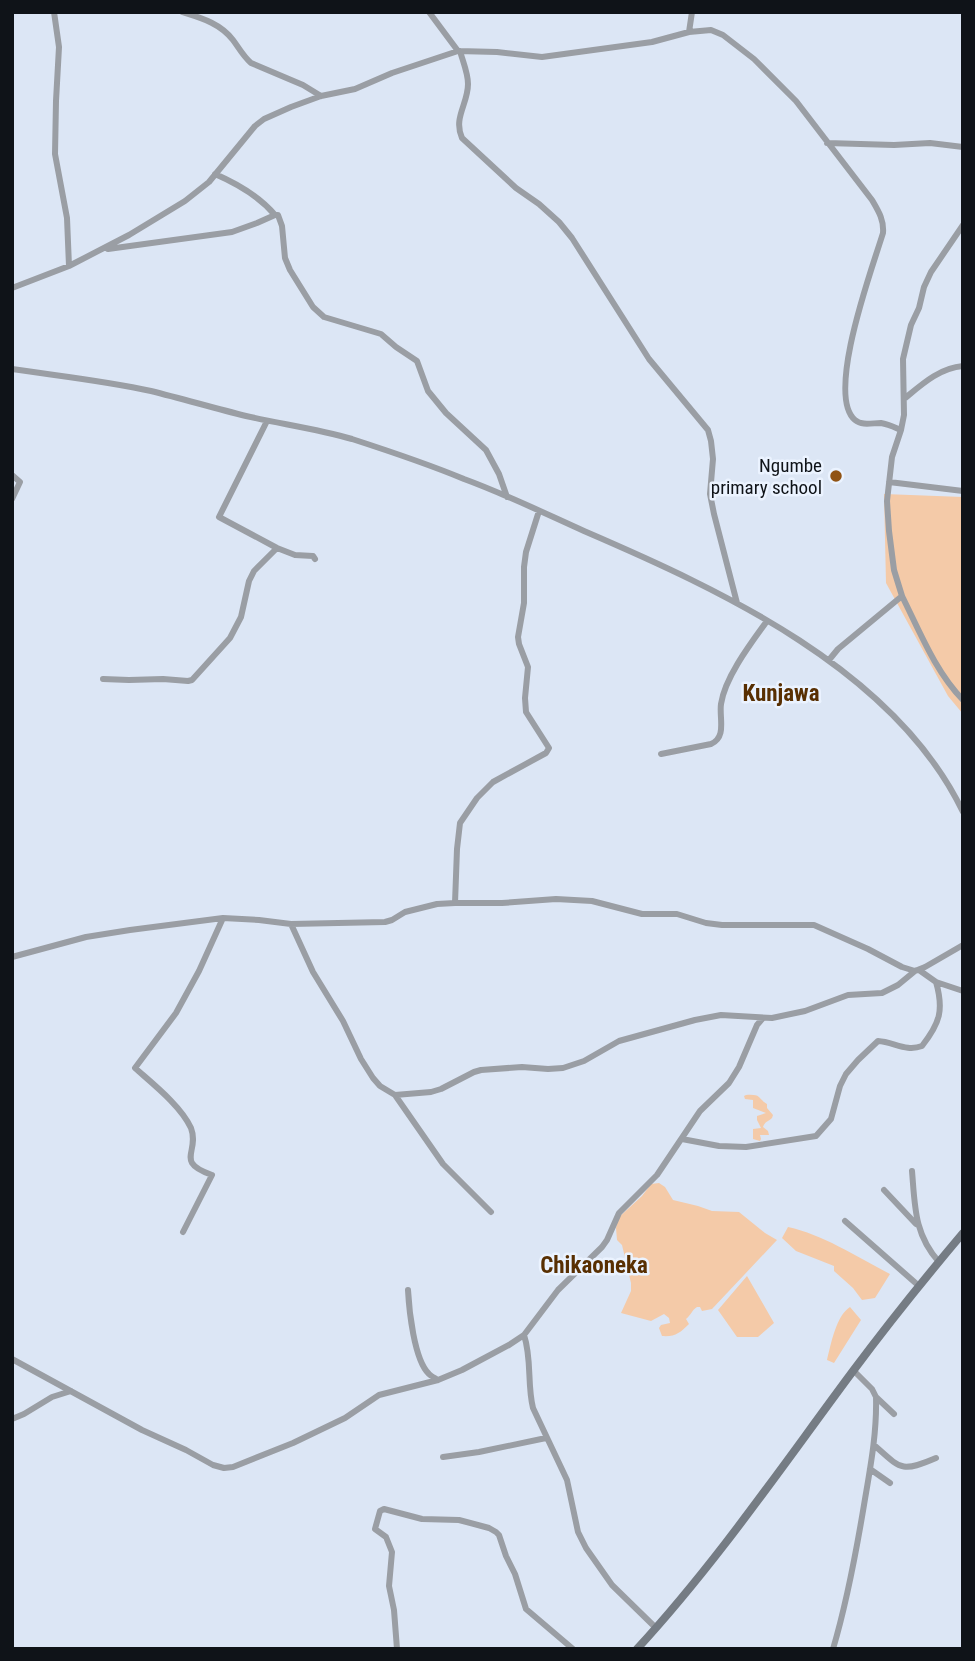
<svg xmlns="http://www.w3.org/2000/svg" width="975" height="1661" viewBox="0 0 975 1661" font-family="'Roboto Condensed',sans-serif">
<rect width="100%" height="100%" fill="#dce6f5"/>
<!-- green -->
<path fill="#f4caa8" d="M884,494l79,3v217l-15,-18 -62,-113z
M746,1095c16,-1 11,3 21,9v4l6,7 -1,3c-4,4 -7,3 -9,9l5,4 1,4h-9l1,4 -1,2 -7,-2v-10l8,-1 -4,-8v-4l9,-3 -13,-5v-8l-8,-1 -1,-3z
M659,1183l6,4 8,13 25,6 14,5 27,1 26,21 12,7 -65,69 -10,2 -2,-4h-3c-5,3 -6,8 -11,12l3,5c-9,9 -14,13 -27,12l-3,-8 2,-3 9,-2 -1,-5 -5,-4 -13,7 -30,-8 10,-22v-8l-9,-38 -5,-5 -1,-12 2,-10 24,-22 9,-12z
M788,1227c36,8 69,30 102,47l-15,24 -13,2 -9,-12 -19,-17v-5l-38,-15 -14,-13z
M747,1276l27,47 -16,14h-21l-19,-27z
M850,1307l11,13 -27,43 -7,-3c4,-16 9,-44 23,-53z"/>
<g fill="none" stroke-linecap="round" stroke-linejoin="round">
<!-- minor -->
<path stroke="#9a9ea4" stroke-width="6" d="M54,12l5,35 -3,54 -1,53 12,64 2,48
M182,12c19,6 38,11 51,28 6,8 10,16 18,23l52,22 18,11
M429,12l29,39
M689,32l3,-20
M460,51c3,11 8,22 8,33 0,20 -15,34 -6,54l54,50 23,16 20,18 13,16 77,121 59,71 3,11 2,18 -3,35 4,20 23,89
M827,143l67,2 36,-2 33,4
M215,174c23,10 44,22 60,41
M108,249l124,-17 25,-9 18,-8h3l4,11 3,32 5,12 23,37 11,10 57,17 15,13 21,14 11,30 18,22 40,37 13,24 8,23
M12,288l57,-22 60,-31 56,-34 24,-19 46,-56 9,-7 27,-12 30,-11 34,-7 37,-16 66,-22 39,1 45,5 110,-15 37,-10 22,-2 12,5 31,24 42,42 76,99c7,12 12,20 11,33 -10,33 -58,162 -28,187 7,6 17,3 26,3 7,1 13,4 20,7
M12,369c47,7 94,12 139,22 32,8 63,17 95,25 35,8 72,13 106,23 37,12 76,25 112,40 41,15 80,34 120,52 137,59 311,139 379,281
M904,399c17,-14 35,-31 59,-33
M267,421l-48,96 58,31 18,7 18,1 2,3
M12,475l8,7 -8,17
M889,482l74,9
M902,596c18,36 33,75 61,104
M829,660l9,-11 64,-53 -8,-26 -5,-39 -2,-30 5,-44 9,-27 3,-15 -1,-56 8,-34 8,-17 5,-21 7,-15 32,-47
M103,679l26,1 34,-1 25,2 4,-1 38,-42 11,-21 8,-36 5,-10 23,-23
M661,754l50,-10c16,-7 8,-26 10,-40 4,-27 30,-61 46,-83
M455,903l2,-54 3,-26 17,-25 16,-16 53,-29 3,-5 -23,-36 -1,-14 3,-31 -9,-23 -1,-7 6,-34v-36l2,-15 13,-41
M291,924l22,48 30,49 18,38 12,19 7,8 15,9 48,69 48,48
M12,957l74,-20 44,-7 93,-12 36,2 32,4 94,-2 7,-2 13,-8 32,-8 18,-1h47l54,-4 36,2 50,13h35l29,9 16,2h92l54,24 34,18 13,4 10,-4 38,-22
M919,970l17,12 27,9
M395,1095l36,-3 10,-3 33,-17 7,-2 41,-3 26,2 15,-1 21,-7 35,-20 76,-21 26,-5 51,3 33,-7 43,-16 34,-2 16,-8 17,-14
M682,1139l37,7 27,1 70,-11 15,-17 9,-33 6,-12 12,-14 20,-19c16,1 28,11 44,5 18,-23 22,-36 14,-64
M912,1171c3,35 2,63 27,91
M884,1190l32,34
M845,1221l74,65
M183,1232l29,-57c-38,-13 -12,-23 -21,-47 -10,-22 -38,-44 -56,-60l41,-55 23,-42 24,-53
M408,1290c1,19 6,70 21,84 2,2 6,4 9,6
M524,1335c8,24 3,49 9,73l34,72 11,52 8,16 26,37 44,43
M12,1359l130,71 44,20 27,15 11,3 9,-1 60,-24 52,-25 34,-23 59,-15 24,-10 47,-25 15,-10 34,-45 44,-43 5,-7 12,-27 38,-38 43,-64 29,-28 10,-16 18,-42 6,-7
M853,1370l19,19 4,8 18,17
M12,1419l12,-5 28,-17 19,-6
M874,1445c27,24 27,28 62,13
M443,1457l36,-5 67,-14
M870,1469l20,14
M397,1649l-3,-39 -5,-24 3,-34 -6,-15 -11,-8 5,-18 4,-2 38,10 37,1 30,8 7,4 3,3 7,21 9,18 11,35 47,40
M833,1649c14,-47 23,-96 31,-144 6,-36 13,-71 12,-108"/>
<!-- secondary -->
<path stroke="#757c84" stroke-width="8" d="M637,1649c80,-87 146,-184 216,-278 35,-47 72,-93 110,-138"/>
</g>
<!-- markers -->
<circle fill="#905314" stroke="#ebf3ff" stroke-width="2.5" cx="836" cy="476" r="7"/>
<g text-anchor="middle" stroke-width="5" stroke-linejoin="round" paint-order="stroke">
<!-- poi labels -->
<g font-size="19" fill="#0f1318" stroke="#ebf3ff" text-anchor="end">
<text x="822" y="472">Ngumbe<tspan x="822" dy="22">primary school</tspan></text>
</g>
<!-- quarter labels -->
<g font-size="23" font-weight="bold" fill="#582f02" stroke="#ebf3ff">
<text x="781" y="701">Kunjawa</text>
<text x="594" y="1273">Chikaoneka</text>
</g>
</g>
<!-- border -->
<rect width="975" height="1661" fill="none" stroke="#0f1318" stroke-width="28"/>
</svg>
